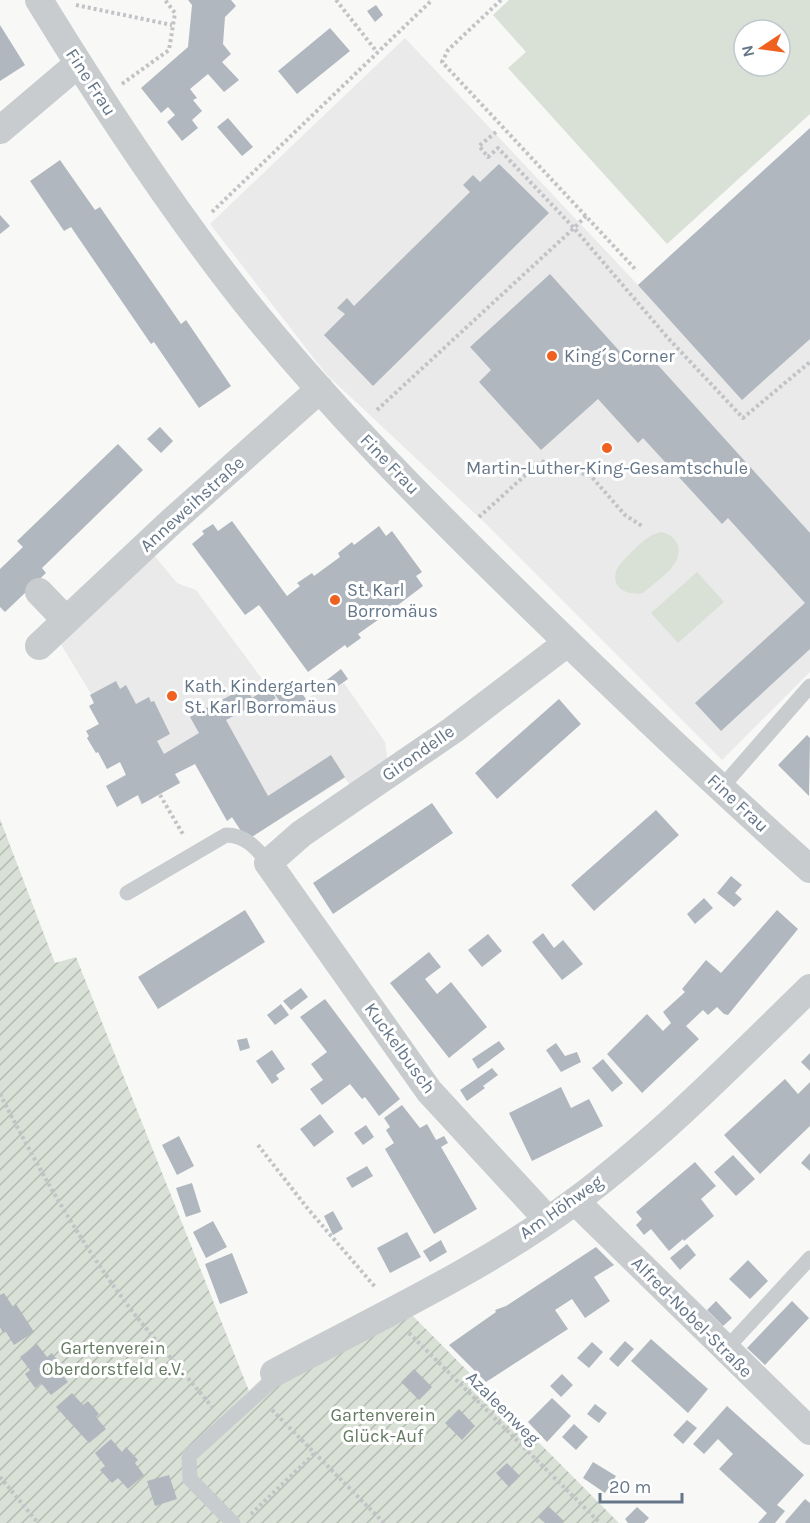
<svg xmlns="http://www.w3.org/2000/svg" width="810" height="1523" viewBox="0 0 810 1523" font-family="Karla,sans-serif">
<defs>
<pattern id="garden-furrows" width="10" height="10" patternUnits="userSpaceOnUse" patternTransform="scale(1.5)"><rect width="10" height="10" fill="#d9e1d6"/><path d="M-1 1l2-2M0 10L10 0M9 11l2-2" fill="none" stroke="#b4bbb3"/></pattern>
</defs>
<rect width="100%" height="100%" fill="#f8f9f6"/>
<!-- built -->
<path fill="#e9eae9" d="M405,38l233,247 172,-157v544l-88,88 -238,-238 -158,-148 -116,-150z
M153,554l24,29 19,7 72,97 -16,11 8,11 18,-11 11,14 36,-26 5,6 14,-9 41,59 3,22 -36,24 -7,-10 -98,62 -15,-22 -5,3 -32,-57 -20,10 6,8 -40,23 -4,-10 -20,12 -11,-21 20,-12 -6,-12 -13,7 -9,-17 -2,1 -9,-15 2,-2 -3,-5 13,-7 -10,-18 5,-3 -3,-9 -32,-53z"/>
<!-- grass -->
<path fill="#d9e1d6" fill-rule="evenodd" d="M509,0h301v114l-143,130 -159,-176 18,-16 -33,-37zM744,30h36v36h-36z
M661,532c8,2 14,5 17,14 5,20 -22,35 -35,47 -14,3 -32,-4 -27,-21 1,-8 28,-33 36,-37 3,-1 6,-2 9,-3z
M697,572l27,30 -46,41 -27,-30z"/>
<!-- garden -->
<path fill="url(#garden-furrows)" d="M0,819l55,144 21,-6 173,434 15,-15 139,-70 216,217h-619z"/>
<!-- building -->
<path fill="#b0b7be" d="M188,0h43l5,6 -11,11 -2,27 8,10 -9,8 17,18 -15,12 -16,-18 -18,15 7,9 -4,2 9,11 -10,9 6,8 -16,13 -15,-19 8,-7 -7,-8 -7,6 -20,-25 47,-41 4,-42z
M376,5l7,10 -8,7 -8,-11z
M0,25l25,40 -25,16z
M330,28l20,23 -53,43 -19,-23z
M228,118l25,29 -11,9 -25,-29z
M810,128v211l-68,61 -104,-115z
M60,160l35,50 5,-3 81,117 5,-4 45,66 -32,22 -45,-66 -3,2 -80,-117 -7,4 -34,-50z
M499,164l50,49 -176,173 -49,-51 21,-21 -8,-6 10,-10 7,8 116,-114 -7,-7 10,-10 7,7z
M0,215l10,11 -10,8z
M550,274l83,92 14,-13 163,180v116l-89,82 -26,-28 110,-100 -77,-85 -6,6 -79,-86 -5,5 -40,-44 -57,51 -62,-68 12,-12 -21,-23z
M160,427l13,14 -12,12 -14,-14z
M118,444l25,26 -101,98 4,5 -41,39 -5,-5v-38l23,-22 -6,-6z
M232,521l55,75 13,-10 -3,-3 15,-10 2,3 26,-19 -2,-4 14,-11 2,3 25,-19 7,10 6,-5 30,41 -6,4 7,10 -25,19 2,3 -13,11 -2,-4 -27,19 3,4 -14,10 -2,-3 -37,27 -49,-67 -14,10 -53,-71 12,-10 -2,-3 11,-7 5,7z
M341,669l7,10 -18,13 -7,-9z
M116,681l4,8 6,-4 10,19 13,-7 2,5 3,-1 16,33 -13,7 7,13 35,-21 -9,-16 56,-30 6,11 16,-11 8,11 -16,12 -4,-6 -30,16 42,76 63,-41 14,22 -98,63 -15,-23 -5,4 -32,-57 -20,10 5,9 -38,21 -4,-9 -21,12 -11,-21 20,-11 -6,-13 -13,7 -9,-17 -2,1 -9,-15 2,-2 -3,-5 13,-7 -10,-18 5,-3 -4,-8z
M293,681l13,18 -18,13 -13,-17z
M559,699l22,25 -84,75 -22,-26z
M807,735l3,3 -1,58 -31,-31z
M432,803l21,30 -120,81 -20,-31z
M656,810l23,25 -85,76 -23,-26z
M731,876l11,9 -7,8 7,6 -8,8 -17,-14z
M704,898l9,10 -18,16 -8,-10z
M245,910l20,32 -107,67 -20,-32z
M777,910l21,19 -70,86 -4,-1 -7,-7 -9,8 -5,-5 -17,16 13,13 -57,54 -35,-39 40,-40 16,17 8,-8 -8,-11 22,-20 -3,-3 24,-29 15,13z
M543,933l11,15 9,-8 20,24 -21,16 -30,-38z
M488,934l14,17 -20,16 -14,-17z
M429,952l12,15 -16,12 12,15 14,-12 36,45 -38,31 -59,-75z
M301,988l7,9 -17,13 -8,-9z
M325,999l75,100 -21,17 -14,-19 -3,2 -12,-15 -28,21 -12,-16 13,-9 -12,-16 16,-12 -27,-35z
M281,1004l8,11 -14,10 -8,-10z
M247,1038l3,10 -10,3 -3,-11z
M499,1041l6,8 -27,20 -6,-10z
M556,1043l9,13 12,-4 4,10 -20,10 -15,-22z
M272,1050l13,19 -9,6 3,4 -7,5 -16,-23z
M810,1053v18l-9,-9z
M603,1059l20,24 -11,9 -20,-24z
M492,1068l6,7 -15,11 2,2 -18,13 -7,-11z
M785,1079l13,15 12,-12v44l-50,48 -36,-39z
M561,1087l10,21 18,-9 14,27 -71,35 -23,-48z
M402,1105l18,23 7,-4 9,16 8,-4 4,7 -7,4 36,62 -43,25 -49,-85 9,-6 -8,-13 4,-3 -6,-9z
M320,1114l14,18 -20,15 -14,-18z
M366,1125l8,12 -11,8 -9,-12z
M179,1136l15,30 -17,9 -15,-30z
M810,1153v18l-9,-8z
M733,1155l22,24 -19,17 -22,-24z
M695,1162l21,24 -15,13 13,17 -30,25 -1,-2 -14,12 -18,-22 -7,6 -8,-10 6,-6 -6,-7z
M367,1166l6,10 -21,12 -6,-10z
M192,1183l9,29 -15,5 -10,-29z
M333,1211l10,18 -10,6 -9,-19z
M213,1221l14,26 -21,11 -13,-26z
M407,1232l14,25 -31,16 -13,-25z
M441,1240l6,12 -17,10 -7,-11z
M687,1244l9,11 -16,15 -10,-12z
M596,1247l18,18 -20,12 16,24 -25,17 -13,-19 -17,11 13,19 -82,53 -37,-37 47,-33 -1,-2 11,-4z
M232,1253l16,40 -28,11 -15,-40z
M748,1260l20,21 -18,18 -21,-20z
M4,1293l9,14 3,-3 18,28 -20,13 -8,-13 -3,1 -3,-6v-32z
M716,1301l16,17 -9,8 -16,-16z
M792,1301l17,17 -44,47 -18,-17z
M651,1339l57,50 -20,24 -57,-52z
M625,1341l9,8 -16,18 -9,-8z
M592,1342l11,10 -14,16 -12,-10z
M37,1344l10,13 5,-4 10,14 -3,3 9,12 -17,13 -10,-12 -6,5 -10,-14 5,-4 -10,-13z
M414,1369l18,18 -13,13 -18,-18z
M562,1374l11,11 -12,12 -11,-11z
M72,1393l11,12 5,-4 11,13 -3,3 10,12 -17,14 -33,-36z
M552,1398l19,18 -24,26 -19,-20z
M595,1404l12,9 -8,10 -12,-9z
M727,1406l77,69 -27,30 8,6 -10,12h-17l9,-10 -48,-44 14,-15 -15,-15 -14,15 -11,-10z
M459,1409l16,17 -13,14 -17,-17z
M687,1420l10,8 -14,16 -10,-9z
M574,1424l14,13 -12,13 -14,-13z
M111,1439l11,13 4,-5 12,13 -3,3 9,12 -16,14 -10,-11 -6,5 -12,-13 5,-4 -10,-13z
M593,1462l23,14 -11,17 -22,-15z
M507,1463l13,13 -11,11 -13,-14z
M169,1475l8,24 -22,7 -8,-25z
M805,1499l5,4v20h-24l-1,-1z
M548,1506l16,15 -2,2h-17l-7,-6z
M637,1507l12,11 -5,5h-16l-3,-4z"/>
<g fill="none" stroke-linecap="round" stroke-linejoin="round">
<!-- path -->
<path stroke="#c1c3c6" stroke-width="4" stroke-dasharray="3 3" stroke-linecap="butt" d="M336,0l41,52
M501,0l-53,50 -6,12 195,209
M76,5l96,20
M122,84l47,-34 6,-37 -10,-13
M496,132l-17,14 9,11 10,-9 76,80 12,-12
M212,212l220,-212
M377,410l197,-182 93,109 76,81 67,-56
M479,517l62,-56 50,15 34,39 17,11
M160,795l24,41
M0,1094c39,76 83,154 136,222 25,31 51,61 77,92
M258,1145l50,64 68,79
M409,1333l191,190
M272,1410l112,113
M0,1477l38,46
M251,1514l64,-61"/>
<!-- lane -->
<path stroke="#c8cccf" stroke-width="15" d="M721,788l89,-102
M127,893l99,-58c19,0 31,13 42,28
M725,1350l85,-92
M233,1523l-43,-44 -1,-23 84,-76 1,-7"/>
<!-- street -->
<path stroke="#c8cccf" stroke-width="28" d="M39,0c63,103 130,205 205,300 83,104 177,199 272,292 96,94 193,187 294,277
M0,130l78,-66
M39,592l27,28
M39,646l132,-124 149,-133
M575,1201l235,230
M548,1220l-119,-129 -161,-228 33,-29 152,-104 114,-87
M274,1373c101,-54 207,-103 300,-171 86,-64 160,-140 236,-214"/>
</g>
<!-- markers -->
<g fill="#f0611f" stroke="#fff" stroke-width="2">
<circle cx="552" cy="356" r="6"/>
<circle cx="607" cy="448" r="6"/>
<circle cx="335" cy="600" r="6"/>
<circle cx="172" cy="696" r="6"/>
</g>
<g text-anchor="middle" stroke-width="6" stroke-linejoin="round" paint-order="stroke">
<!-- street labels -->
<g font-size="18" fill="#657689" stroke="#fff">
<text transform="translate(91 82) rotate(57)" y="6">Fine Frau</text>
<text transform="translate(390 464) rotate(46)" y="6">Fine Frau</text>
<text transform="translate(192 504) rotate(-42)" y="6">Anneweihstraße</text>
<text transform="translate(418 753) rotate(-35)" y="6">Girondelle</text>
<text transform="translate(738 803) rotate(43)" y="6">Fine Frau</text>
<text transform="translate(400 1048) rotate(54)" y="6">Kuckelbusch</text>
<text transform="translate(561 1207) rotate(-35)" y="6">Am Höhweg</text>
<text transform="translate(692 1317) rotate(45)" y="6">Alfred-Nobel-Straße</text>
<text transform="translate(503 1408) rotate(45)" y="6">Azaleenweg</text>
</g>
<!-- poi labels -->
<g font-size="18" fill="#657689" stroke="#fff" text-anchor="start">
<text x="564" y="362">King´s Corner</text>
<text x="607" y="474" text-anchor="middle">Martin-Luther-King-Gesamtschule</text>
<text x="347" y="596">St. Karl<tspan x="347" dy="21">Borromäus</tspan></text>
<text x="184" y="692">Kath. Kindergarten<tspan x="184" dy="21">St. Karl Borromäus</tspan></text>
</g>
<!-- park labels -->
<g font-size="18" fill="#647a61" stroke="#fff">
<text x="113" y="1354">Gartenverein<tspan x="113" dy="21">Oberdorstfeld e.V.</tspan></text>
<text x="383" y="1421">Gartenverein<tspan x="383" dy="21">Glück-Auf</tspan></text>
</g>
</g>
<!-- north arrow -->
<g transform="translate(762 48) rotate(257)"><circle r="28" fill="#ffffff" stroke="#c1c8d0" stroke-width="1.5"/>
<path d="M0-4.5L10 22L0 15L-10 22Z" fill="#f0611f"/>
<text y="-9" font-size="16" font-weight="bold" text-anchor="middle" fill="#657689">N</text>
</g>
<!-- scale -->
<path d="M600 1493v9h82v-9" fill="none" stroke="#657689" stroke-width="3"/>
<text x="609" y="1493" font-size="18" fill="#657689" stroke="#ffffff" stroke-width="4.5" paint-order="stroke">20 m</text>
</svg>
